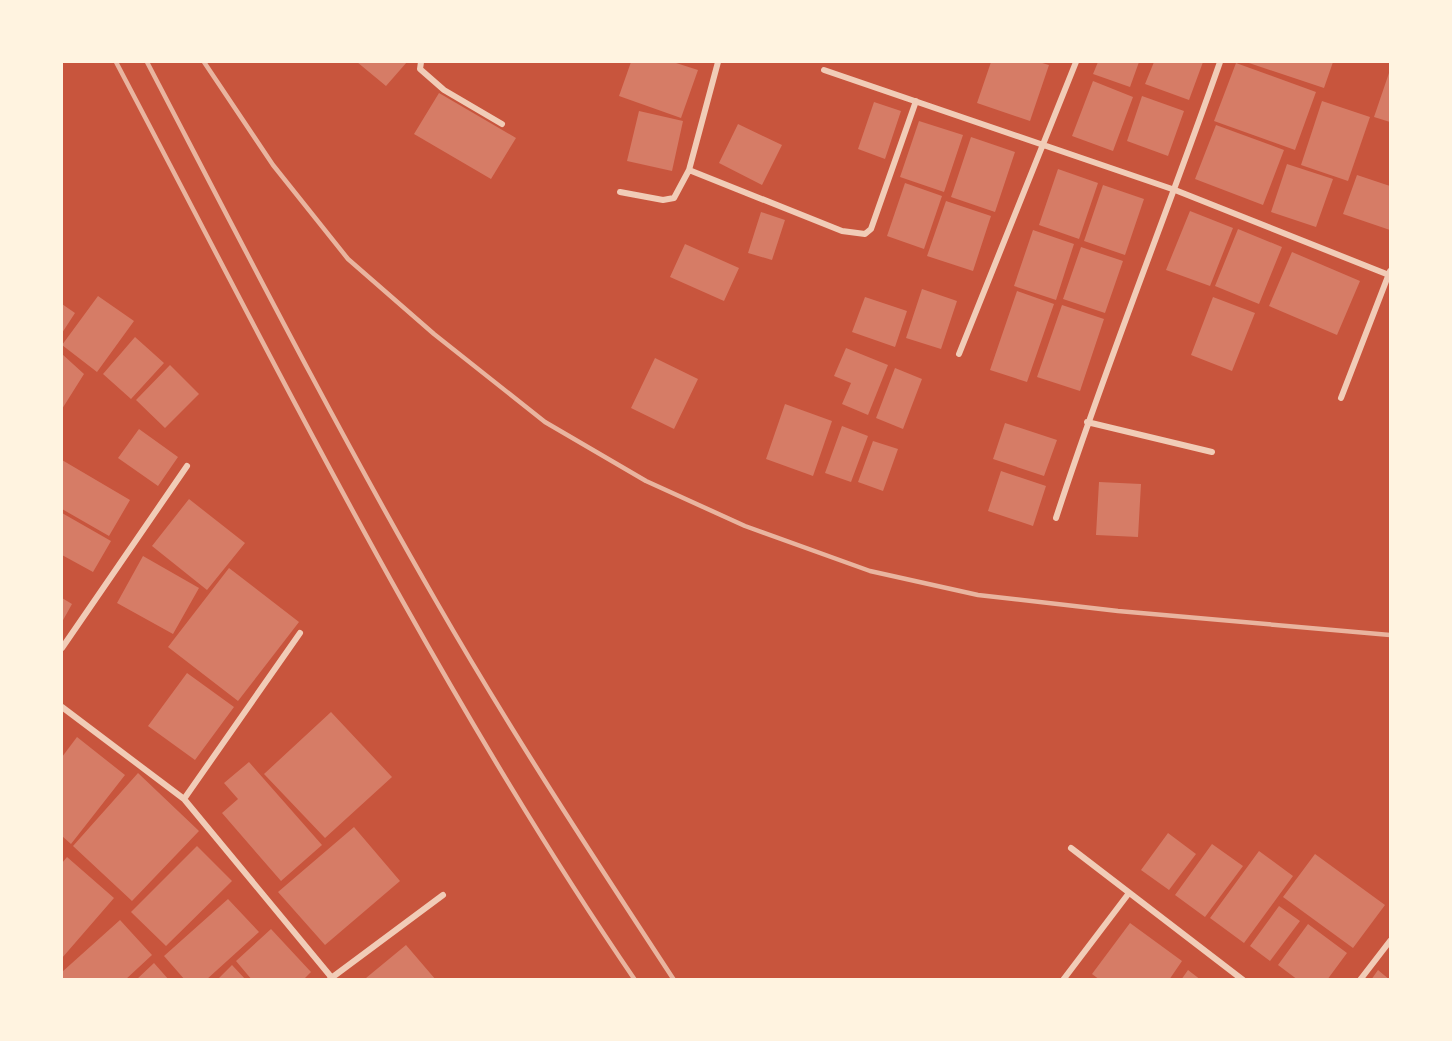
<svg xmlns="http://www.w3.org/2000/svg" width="1452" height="1041" viewBox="0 0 1452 1041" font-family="Barlow,sans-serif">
<rect width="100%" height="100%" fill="#c8553d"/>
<!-- building -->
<path fill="#d67c66" d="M357,62h50l-21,24z
M631,62h42l25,8 -17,48 -62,-22z
M991,62h48l10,3 -19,56 -53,-18z
M1098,62h41l-9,25 -37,-13z
M1154,62h49l-14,38 -44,-16z
M1246,62h87l-9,26z
M1236,63l80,29 -21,58 -81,-29z
M1390,70v52l-16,-5z
M1093,81l40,16 -20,54 -41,-15z
M439,93l77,45 -25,41 -77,-45z
M1142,96l42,15 -16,45 -41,-15z
M1322,101l48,16 -22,64 -47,-16z
M874,102l27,9 -16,48 -27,-10z
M639,111l44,10 -11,50 -45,-10z
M919,121l44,14 -19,57 -44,-15z
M738,124l44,21 -20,40 -43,-22z
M1216,125l68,25 -21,55 -68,-26z
M971,137l44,15 -20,60 -44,-15z
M1287,164l46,15 -17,48 -45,-15z
M1058,169l40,14 -19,56 -40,-14z
M1357,175l33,11v44l-47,-16z
M905,183l37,13 -18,53 -37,-13z
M1103,185l41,14 -19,56 -41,-14z
M946,201l45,15 -18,55 -46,-15z
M1190,211l43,17 -23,58 -44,-16z
M761,212l24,8 -13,40 -24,-7z
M1238,229l44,18 -23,57 -44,-18z
M1033,230l41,14 -18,56 -42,-14z
M685,244l54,24 -15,33 -54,-24z
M1081,247l42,14 -18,52 -42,-14z
M1292,252l68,29 -23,54 -68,-29z
M922,289l35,12 -16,48 -35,-11z
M1017,291l37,13 -27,78 -37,-12z
M98,296l36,25 -37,51 -35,-27z
M865,297l42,14 -12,36 -43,-15z
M1213,297l42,16 -23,58 -41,-16z
M62,304l13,9 -13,20z
M1062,305l42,14 -24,72 -43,-14z
M135,337l29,26 -33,36 -28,-25z
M846,348l42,17 -20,50 -26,-11 9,-21 -17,-7z
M62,354l22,20 -22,35z
M655,358l43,21 -24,50 -43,-21z
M170,365l29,29 -34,34 -29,-28z
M895,368l27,11 -19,50 -27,-11z
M785,404l47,17 -19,55 -47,-17z
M1005,423l52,17 -13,36 -51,-17z
M842,426l26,10 -17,46 -26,-9z
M139,429l39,28 -20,29 -40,-28z
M873,441l25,8 -15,42 -25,-9z
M62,460l68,40 -21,36 -47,-27z
M1001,471l45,15 -13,40 -45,-15z
M1099,482l42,2 -3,53 -42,-2z
M189,499l56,44 -38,47 -55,-44z
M62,513l49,28 -18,31 -31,-17z
M143,556l56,32 -26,46 -56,-31z
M229,568l70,54 -61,79 -70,-54z
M62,598l10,6 -10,18z
M187,673l47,34 -39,53 -47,-34z
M331,712l61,65 -67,61 -61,-64z
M77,737l48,38 -54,69 -9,-8v-79z
M249,762l73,83 -41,36 -59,-68 16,-14 -14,-16z
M138,773l61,58 -67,70 -59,-55z
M354,827l46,54 -75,64 -47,-53z
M1168,833l28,21 -27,36 -28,-20z
M1212,844l31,22 -38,51 -30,-22z
M197,846l35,35 -66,65 -35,-34z
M1259,851l34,25 -49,67 -34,-25z
M1315,854l70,51 -32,43 -70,-51z
M67,857l47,41 -52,60v-95z
M228,899l31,33 -53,48h-21l-21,-24z
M1279,906l21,15 -30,40 -20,-15z
M120,920l32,35 -27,25h-63v-8z
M1130,923l52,38 -13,19h-69l-8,-6z
M1308,924l39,29 -20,27h-29l-20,-15z
M271,929l40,43 -8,8h-51l-16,-19z
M406,945l30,35 -70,-2z
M154,963l15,17h-33z
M232,965l14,15h-29z
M1188,970l13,10h-20z
M1378,970l12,10h-19z"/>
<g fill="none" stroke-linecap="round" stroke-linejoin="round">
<!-- minor -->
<path stroke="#f1ccb7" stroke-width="6" d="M421,62l-1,7 24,21 58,34
M824,70l351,120 214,85
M689,170l153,61 23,3 6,-5 45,-128
M620,192l43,8 11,-2 15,-28 29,-108
M959,354l117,-292
M1341,398l49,-127
M1087,422l125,30
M1056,518c50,-154 111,-304 164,-456
M62,648l125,-182
M62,707l122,92 148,179
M184,799l116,-166
M1071,848l172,132
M330,979l113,-84
M1063,980l66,-87
M1360,980l30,-39"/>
<!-- rail -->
<path stroke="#e9b49f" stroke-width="4.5" d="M116,62c164,311 320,627 519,918
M147,62c94,180 187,362 289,539 74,129 156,254 238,379
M204,62l69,103 75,94 86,75 111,88 101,59 99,45 125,45 108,24 140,16 272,24"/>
</g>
<!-- border -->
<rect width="1452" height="1041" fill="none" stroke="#fff3e0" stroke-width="126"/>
</svg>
